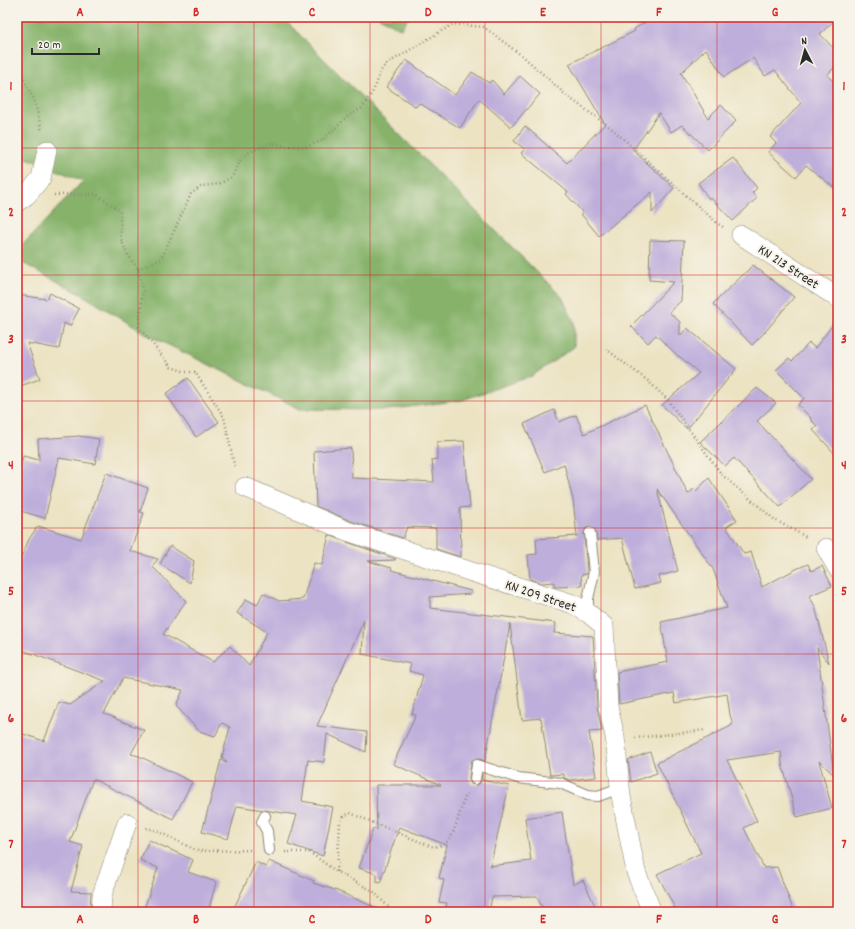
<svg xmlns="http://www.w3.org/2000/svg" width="855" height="929" viewBox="0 0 855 929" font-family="Dekko,sans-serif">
<rect width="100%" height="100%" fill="#f7f3e8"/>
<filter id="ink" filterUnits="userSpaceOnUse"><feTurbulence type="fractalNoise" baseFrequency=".025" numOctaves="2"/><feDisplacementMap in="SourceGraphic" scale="8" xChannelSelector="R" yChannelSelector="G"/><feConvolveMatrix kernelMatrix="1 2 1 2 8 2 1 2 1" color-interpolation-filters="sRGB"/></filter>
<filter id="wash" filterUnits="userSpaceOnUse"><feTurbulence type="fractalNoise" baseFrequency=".012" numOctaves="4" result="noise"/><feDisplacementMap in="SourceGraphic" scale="16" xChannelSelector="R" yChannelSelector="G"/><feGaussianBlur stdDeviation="0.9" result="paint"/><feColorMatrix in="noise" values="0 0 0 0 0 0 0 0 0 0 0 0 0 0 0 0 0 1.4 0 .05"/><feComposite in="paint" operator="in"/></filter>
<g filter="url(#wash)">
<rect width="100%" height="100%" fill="#ece3c3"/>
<!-- forest -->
<path fill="#86b26a" stroke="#586e4a" d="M17,17h277l-8,4 276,276 12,25v25l-42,29 -70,24 -75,10 -87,-1 -154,-75 -65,-40 -64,-34v-9l66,-70 -66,-27z
M379,17h30l-8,12z"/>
<g id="blocks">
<!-- building -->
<path fill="#beaedb" d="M654,17h184l-18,17 18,19v11l-11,11 11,11v105l-32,-26 -10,12 -28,-25 8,-9 -6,-6 31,-34 -26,-33 -10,6 -12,-18 -29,19 -18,-28 -25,24 27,45 13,-13 15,16 -28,29 -26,-25 -11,7 -12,-19 -26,37 41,38 -22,25v-21l-53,44 -18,-22 2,-1 -17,-19 2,-2 -47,-39 4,-4 -11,-8 11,-15 42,37 38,-39 -36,-60 66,-33 -1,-2z
M406,60l49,35 17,-23 17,11 3,-3 12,14 16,-18 20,18 -29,33 -32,-28 -19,29 -41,-25 -3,4 -30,-20z
M733,158l24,30 -5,5 5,5 -24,23 -22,-23 -2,1 -11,-16z
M650,240l34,1 -3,60 -12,11 11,10v14l7,-8 49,41 -49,60 -25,-24 37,-32 -20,-17v1l-23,-22 -8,8 -17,-17 43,-44 -25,-2z
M753,265l41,32 -29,35 -13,13 -39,-41z
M50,293l29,16 -9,17 -6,-3 -5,26 -32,-6 13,36 -23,8v-92l30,4z
M838,318v139l-25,-27 4,-4 -7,-7 1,-1 -13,-13 6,-7 -28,-28 13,-12 3,3 17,-18 6,5z
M188,378l31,44 -23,15 -30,-43z
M757,388l19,15 -19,18 54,58 -31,28 -46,-49 -9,8 -25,-24z
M645,405l43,89 6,-5 2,2 13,-13 28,42 -11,7 18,27 7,-2 11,35 34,-18 12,-5 3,7 11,-5 10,20 -23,10 6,10 14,57 -12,-15 17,127 -15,-14 13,47 -35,9 -15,-53 -1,-12 -54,8 30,61 -13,7 20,40 13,-1 17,45h-117l-20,-38 44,-21 -44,-90 74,-37v-1l2,-1 -3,-9 -3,-21 -51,9 -2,-10 -55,11 -2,-32 51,-10 -7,-40 66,-14 -14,-39 -56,-80 21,82 -19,5 2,7 -26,6 -13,-51 -25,2 -2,-10 -5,-3 -4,1 -2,5 3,39v2l-6,1 1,11 -25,1h-3v-5l-12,1 -12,-4 -2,-24 9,-1 -1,-15 41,-3 -4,-36 -9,-36 -19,8 -21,-48 30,-14 5,12 17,-7 8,19z
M79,436l20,3 -4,25 -36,-6 -14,60 -28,-8v-27l6,-27 16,4 -1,-21z
M464,441l6,66 -10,1 1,49 -25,-8v-21l-29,-1 -4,11 -52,-17 -35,-15 -2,-55 37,-3 1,30 82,4 -2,-22 5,-1v-17z
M106,473l42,15 -8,24 4,1 -14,38 28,8 -6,7 34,35 -23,33 50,28 17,-16 19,20 18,-34 -30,-19 9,-14 11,6 6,-12 16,8 24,-2 11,-36 8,2 7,-30 15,6 52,18 -1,1 -27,1 24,7 -1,2 80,21v3l-41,3v11l126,15 -2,10 39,3 4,71 5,24 -13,1 7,45 -26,3 -6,-2v-4l-14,1 -9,-57 -19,2 -12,-96 -25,137 -6,-2 -7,1 -1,4 -2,14 2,6 6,1 3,-2 2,-9v6l27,6 -19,80 41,-5 -6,-43 37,-6 11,73 10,-5 15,32h-54l-7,-16 -45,1 -3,15h-44l2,-9 -8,-1 5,-22 -5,-2 8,-33 -48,-18 -19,56 -3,-1v-8l-18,-6 14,-39 4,1 -1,-45h65l-48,-21 23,-49 -4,-1 11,-39 -14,-4 2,-7 -49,-10 2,-34 -47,106 50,6 -1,20 -39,-18 -3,28 -16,-2 -6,41 31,6 -10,49 -35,-12 9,-29 -60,-9 -9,33 -26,-7 19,-72 6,3 -5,-6 8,-30 -8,-4 -7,13 -16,-5 -23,-25 7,-16 -60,-12 -19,36 12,4v1l28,11 -13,24 8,2 53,26 -19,37 -80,-40 -23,63 13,4 -12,45 20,1 -1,20h-73v-180l27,9 15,-39 11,3 35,-24 -88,-33v-81l12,-28 9,-13 43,13z
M170,546l24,15 -4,22 -30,-19z
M650,752l7,21 -26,9 -3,-22z
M149,840l44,20 -5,12 28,10 -8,30h-65l15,-44 -18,-8z
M269,861l45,20 -1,2 22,7 51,22h-154l24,-50 10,5z"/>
</g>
</g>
<g filter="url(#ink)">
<use href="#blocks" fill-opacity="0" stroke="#8c8777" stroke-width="1"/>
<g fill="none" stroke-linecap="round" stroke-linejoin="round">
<defs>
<path id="service" d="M588,613v-14l6,-27 -4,-39
M475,779l2,-14 41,13 42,5 28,12 10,1 22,-8
M265,816l-3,6 5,9 2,19"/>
<path id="minor" d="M17,202l10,-7 14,-17 6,-28
M741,235l97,63
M245,487l102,44 128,42 98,31 15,9 16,13 4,80 7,31 6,59 15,76 16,40
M826,548l12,21
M101,912l1,-17 25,-72"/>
</defs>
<!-- service casing -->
<use href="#service" stroke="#8c8777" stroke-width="12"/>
<!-- minor casing -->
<use href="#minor" stroke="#8c8777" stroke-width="20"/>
<!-- path -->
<path stroke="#8c8777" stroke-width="2.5" stroke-dasharray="1 3" stroke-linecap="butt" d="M17,65l18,37 7,30
M54,195l42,-1 24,17 1,28 5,13 12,17 5,22 -4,36 32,40 15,5h9l29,45 10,47 2,4
M138,269l23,-10 30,-65 11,-8 17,-2 13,-7 10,-20 10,-6 20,-8 12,3 22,1 17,-7 25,-24 14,-8 10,-15 5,-10 2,-9 6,-9 68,-41 31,3 41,31 42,38 44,32 106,95 6,4
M606,349l42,32 20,19 54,75 53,45 33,18
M635,738l71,-8
M146,828l11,3 41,20 55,-1
M285,852h24l28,20 36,19 20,21
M337,872l3,-49 4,-7 6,-3 80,33c7,1 13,0 18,-5 9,-11 12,-34 19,-48"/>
<!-- service -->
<use href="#service" stroke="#fff" stroke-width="10"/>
<!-- minor -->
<use href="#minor" stroke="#fff" stroke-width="19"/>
</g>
</g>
<!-- grid -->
<path fill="none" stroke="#d62828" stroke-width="1" stroke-opacity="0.55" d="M138,17v895M254,17v895M370,17v895M485,17v895M601,17v895M717,17v895M17,148h821M17,275h821M17,401h821M17,528h821M17,654h821M17,781h821"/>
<g text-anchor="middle" stroke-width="4" stroke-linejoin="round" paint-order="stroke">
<!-- street labels -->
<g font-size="14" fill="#2b2b2b" stroke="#f7f3e8">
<text transform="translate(789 266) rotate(33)" y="5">KN 213 Street</text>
<text transform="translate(541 595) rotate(19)" y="5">KN 209 Street</text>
</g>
</g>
<!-- margin -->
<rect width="855" height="929" fill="none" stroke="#f7f3e8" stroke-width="44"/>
<!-- north arrow -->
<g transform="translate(805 50) rotate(354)" stroke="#f7f3e8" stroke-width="3" paint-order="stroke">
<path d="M0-3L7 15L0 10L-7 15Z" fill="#2b2b2b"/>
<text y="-6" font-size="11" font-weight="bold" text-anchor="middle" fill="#2b2b2b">N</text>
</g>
<!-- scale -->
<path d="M32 48v6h67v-6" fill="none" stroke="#2b2b2b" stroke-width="2"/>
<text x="38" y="48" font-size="12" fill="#2b2b2b" stroke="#f7f3e8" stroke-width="3" paint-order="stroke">20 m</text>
<rect x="22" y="22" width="811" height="885" fill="none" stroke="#d62828" stroke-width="1.5"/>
<g font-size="13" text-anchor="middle" font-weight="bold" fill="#d62828">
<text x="80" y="16">A</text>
<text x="196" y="16">B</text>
<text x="312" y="16">C</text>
<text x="428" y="16">D</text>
<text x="543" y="16">E</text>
<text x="659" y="16">F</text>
<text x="775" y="16">G</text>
<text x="11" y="90">1</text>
<text x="844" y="90">1</text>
<text x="11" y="216">2</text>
<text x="844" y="216">2</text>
<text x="11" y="343">3</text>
<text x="844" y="343">3</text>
<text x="11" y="469">4</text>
<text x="844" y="469">4</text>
<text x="11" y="595">5</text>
<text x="844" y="595">5</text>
<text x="11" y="722">6</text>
<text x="844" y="722">6</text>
<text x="11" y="848">7</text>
<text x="844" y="848">7</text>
<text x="80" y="923">A</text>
<text x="196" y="923">B</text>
<text x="312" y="923">C</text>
<text x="428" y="923">D</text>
<text x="543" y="923">E</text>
<text x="659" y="923">F</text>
<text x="775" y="923">G</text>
</g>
</svg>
